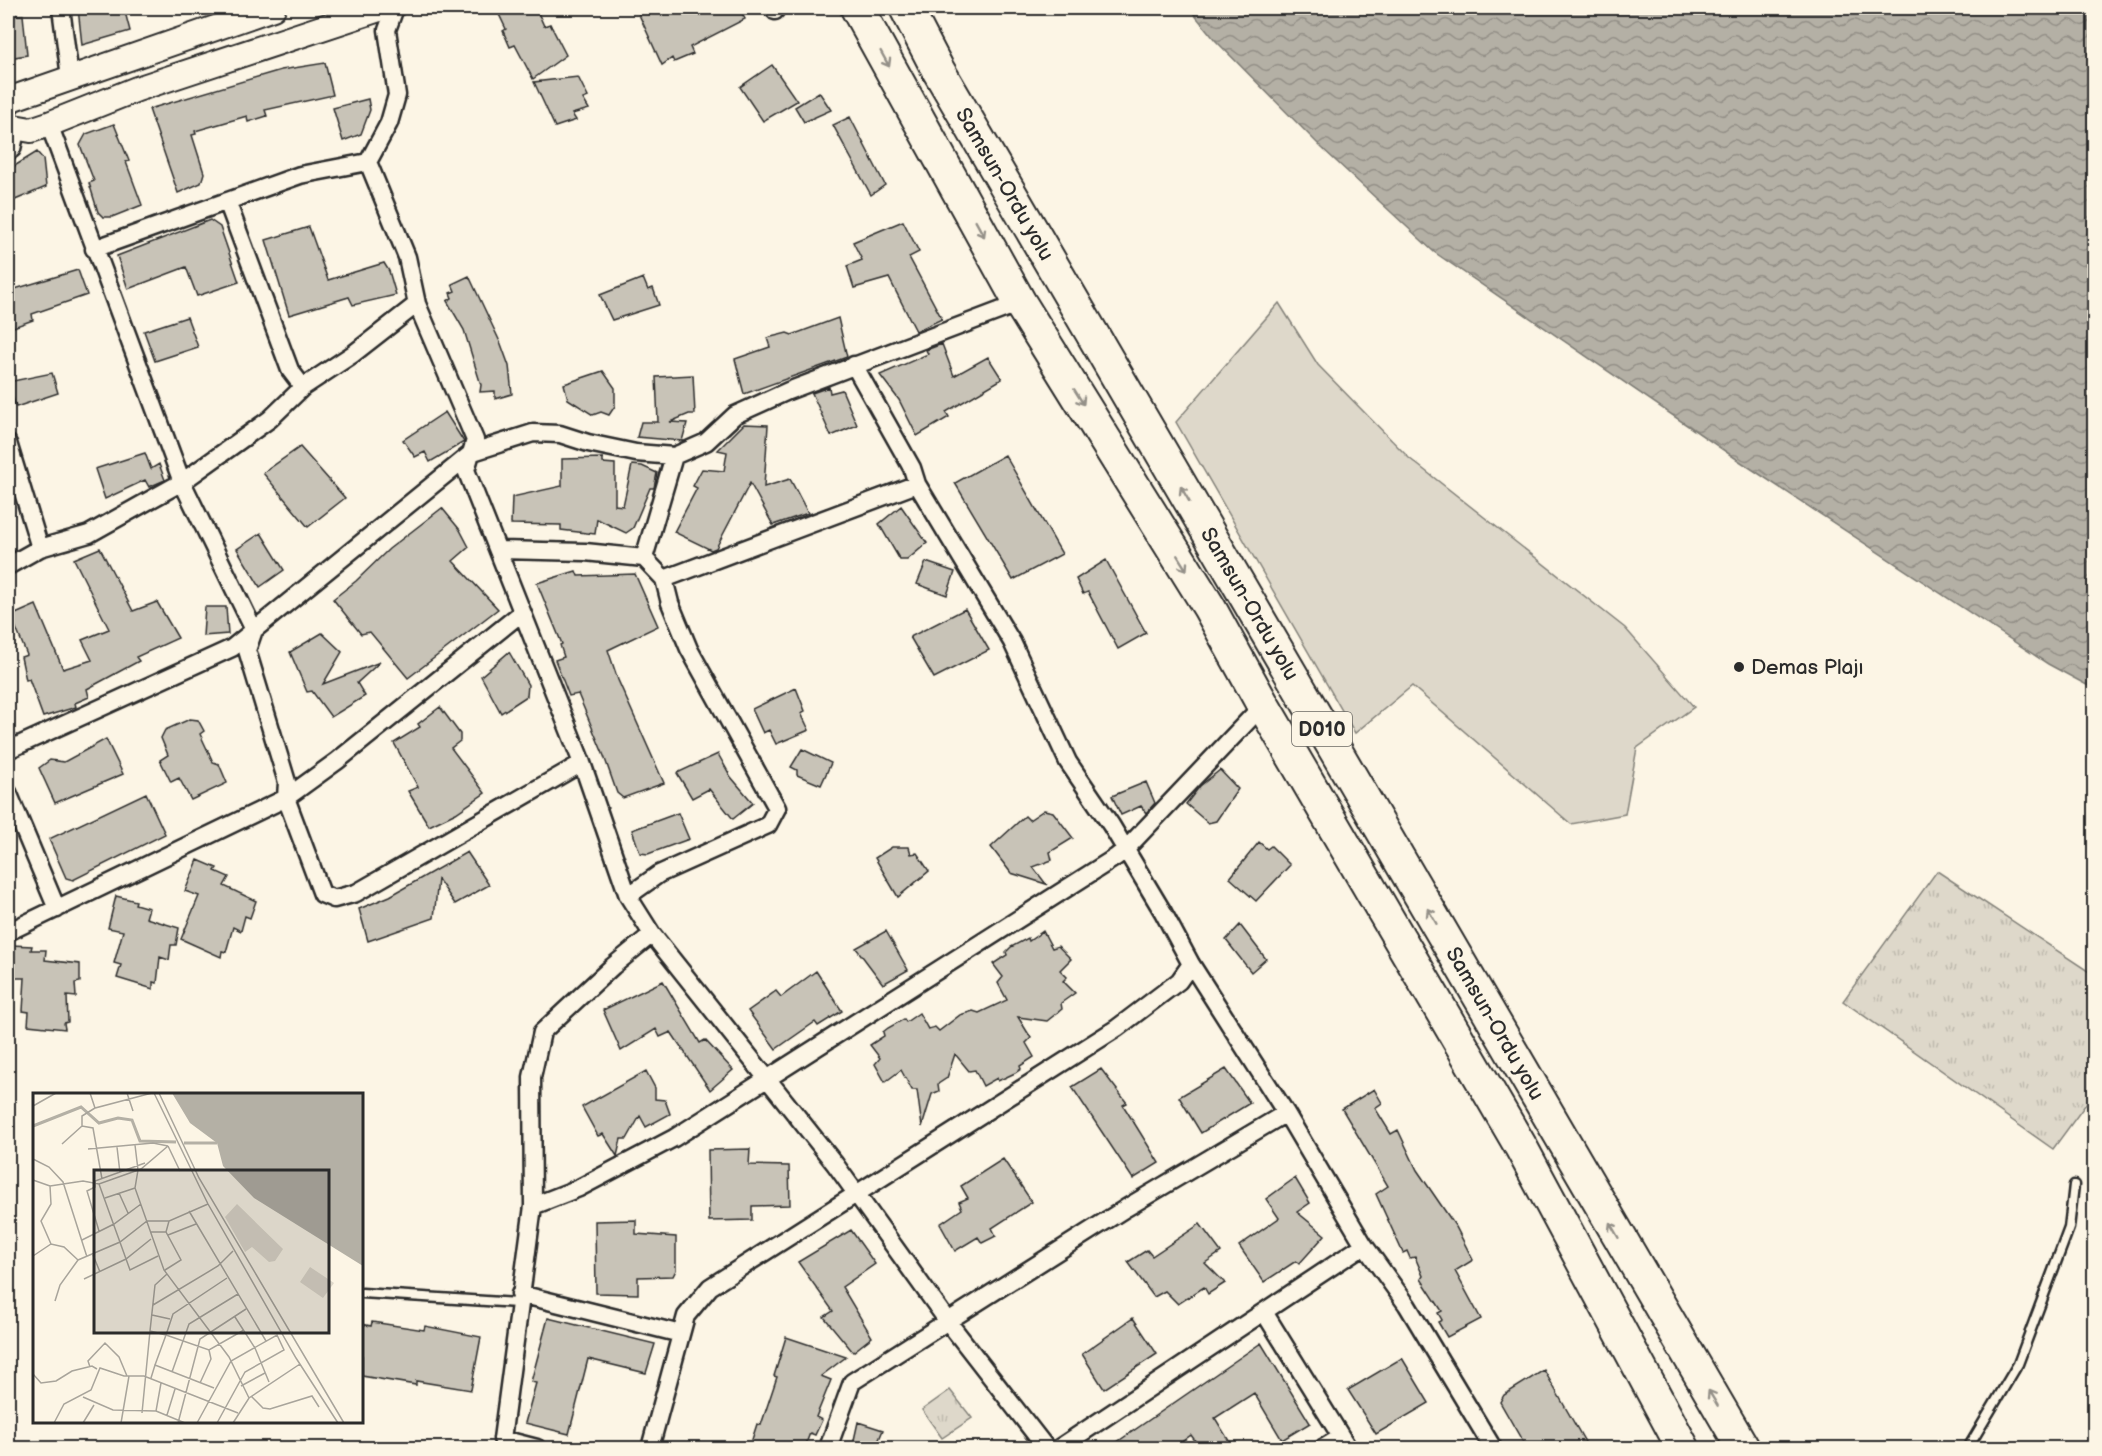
<svg xmlns="http://www.w3.org/2000/svg" width="2102" height="1456" viewBox="0 0 2102 1456" font-family="'Balsamiq Sans',sans-serif">
<defs>
<pattern id="park-tufts" width="24" height="20" patternUnits="userSpaceOnUse" patternTransform="scale(1.5)"><rect width="24" height="20" fill="#ded8ca"/><path d="M3 7l-1-3M5 7V3M7 7l1-3M15 17l-1-3M17 17v-4M19 17l1-3" fill="none" stroke="#bfbaae"/></pattern>
<pattern id="water-waves" width="16" height="10" patternUnits="userSpaceOnUse" patternTransform="scale(1.5)"><rect width="16" height="10" fill="#b4b0a5"/><path d="M0 5q4-4 8 0t8 0" fill="none" stroke="#938f87"/></pattern>
</defs>
<rect width="100%" height="100%" fill="#fcf5e5"/>
<filter id="ink" filterUnits="userSpaceOnUse"><feTurbulence type="fractalNoise" baseFrequency=".0167" numOctaves="2"/><feDisplacementMap in="SourceGraphic" scale="12" xChannelSelector="R" yChannelSelector="G"/><feConvolveMatrix kernelMatrix="1 2 1 2 8 2 1 2 1" color-interpolation-filters="sRGB"/></filter>
<g filter="url(#ink)">
<!-- grass -->
<path fill="#ded8ca" stroke="#84827a" stroke-width="1.5" d="M1279,303l39,62 91,93 216,170 69,79 -57,41 -12,66 -54,10 -159,-138 -57,47 -179,-311z"/>
<!-- park -->
<path fill="url(#park-tufts)" stroke="#84827a" stroke-width="1.5" d="M1937,871l157,104v118l-41,56 -210,-148z
M950,1390l22,28 -30,20 -20,-28z"/>
<!-- water -->
<path fill="url(#water-waves)" stroke="#7d7b74" stroke-width="1.5" d="M1189,8h905v681l-46,-25 -310,-204 -304,-208 -112,-104 -107,-108z"/>
<!-- building -->
<path fill="#c8c3b7" stroke="#2b2b2b" stroke-width="1.5" d="M78,8h46l6,23 -48,14z
M496,8h40l8,18 6,-2 16,31 -33,24 -18,-34 -5,2 -7,-16 3,-2z
M636,8h103l6,11 -55,28 3,7 -19,8 -2,-4 -10,7z
M8,15h15l4,40 -19,3z
M325,63l8,32 -68,15 2,6 -19,6 -1,-6 -52,15 1,3 -4,1 12,38 -3,10 -23,10 -29,-84 132,-39z
M772,65l25,36 -34,20 -23,-34z
M578,77l10,20 -5,2 6,10 -17,5 4,6 -21,7 -21,-45z
M819,92l12,18 -27,12 -9,-15z
M368,99l2,11 -9,24 -18,7 -10,-33z
M850,117l35,68 -14,10 -38,-70z
M114,124l15,37 -3,1 16,43 -30,12h-9l-5,-5 -9,-29 5,-2 -14,-36 6,-11z
M37,152l6,7 3,28 -38,16v-33z
M210,220l10,7 19,55 -42,14 -11,-29 -58,22 -11,-33z
M903,221l16,31 -10,5 33,62 -26,12 -27,-53 -35,10 -7,-22 15,-6 -9,-18z
M309,227l19,53 56,-17 5,8 7,24 -43,10 -4,-8 -60,18 -23,-75z
M78,270l9,25 -55,19 1,6 -25,9v-38z
M469,276l32,68 8,22 3,28 -17,5v-8l-15,1 1,-7 -17,-55 -17,-29 5,-3 -2,-5 5,-2 -3,-7z
M643,278l5,12 5,-2 6,17 -47,15 -12,-25z
M187,317l11,30 -43,14 -11,-30z
M838,318l9,39 -103,37 -9,-35 35,-12 -3,-9 20,-5 5,2z
M942,344l12,32 34,-19 14,22 -56,33 3,5 -32,19 -18,-36 -19,-25 48,-21 -2,-4z
M603,371l12,17v18l-6,9 -8,-3 -8,3 -25,-16 -4,-15z
M52,373l6,20 -42,14 -8,-25z
M693,375l2,39h-6l-19,8 17,1 -5,18 -45,-4 4,-15h17l-2,-45z
M829,387l1,6 12,-3 15,35 -26,11 -19,-43z
M445,412l19,30 -34,20 -5,-10 -10,5 -12,-17z
M744,424l24,1 -4,62 26,-8 18,34 -35,12 -23,-42 -34,65 -5,2 -37,-18 23,-44 -4,-2 9,-17 22,2 3,-19 -9,-2z
M300,447l45,51 -37,29 -45,-54z
M145,453l6,16 8,-5 6,16 -16,7 -4,-7 -40,19 -10,-30z
M1005,455l57,99 -49,26 -58,-97z
M603,458v5l12,1v41l8,1 9,-41 10,1 15,7 -3,15h-4l-17,40 -7,5 -29,-14 -2,15 -34,-4v-5l-50,-1 1,-27 50,-11v-27z
M901,506l26,37 -20,17h-7l-21,-36z
M442,508l18,22 9,17 -16,14 45,48 -90,69 -38,-46 -9,2 -28,-35 23,-18 33,-32z
M261,533l23,37 -24,17 -23,-38z
M100,548l33,63 24,-9 21,36 -42,19 3,4 -52,28 2,8 -14,6 1,4 -33,10 -14,-38 -3,1 -5,-23 6,-2 -16,-39 25,-11 27,64 29,-9 -10,-20 27,-11 -35,-70z
M1106,560l40,73 -28,16 -30,-57 -5,2 -7,-15z
M926,562l29,10 -8,23 -30,-11z
M576,571l2,5 57,-2 23,52 -50,24 10,30 46,103 -41,15 -6,-5 -13,-37 -26,-62 -9,2 -14,-36 9,-3 -4,-12 2,-1 -25,-61z
M205,607h21l2,27 -25,2z
M965,609l24,41 -55,28 -24,-41z
M322,633l20,19 -19,32 57,-22 -23,21 8,13 -34,21 -19,-26 -5,1 -17,-40z
M509,652l19,33 -1,11 -26,17 -20,-37z
M796,688l9,23 -4,2 8,17 -33,14 -7,-14 -6,3 -11,-24z
M440,707l20,27v7l-9,7 34,45 -29,20 -27,13 -21,-35 10,-4 -24,-44 26,-16 -2,-3z
M190,719l8,1 6,11 -4,3 13,28 6,2 8,19 -36,17 -12,-22 -8,4 -11,-22 8,-5 -7,-17 4,-8z
M106,739l17,35 -68,29 -16,-35 11,-8 14,2z
M802,749l29,14 -10,22 -24,-10v-5l-6,-3z
M718,754l13,23 22,26 -20,16 -24,-30 -17,9 -15,-25z
M1220,770l18,19 -22,32 -8,2 -22,-19 14,-18z
M1146,782l9,21 -9,10 -5,-7 -20,9 -9,-19z
M146,793l19,41 -92,46 -7,-2 -17,-39z
M1044,810l9,2 20,26 -23,14 2,8 -19,7 13,17 -35,-11 -20,-26 34,-31 4,4z
M678,813l11,26 -41,15 -8,-1 -8,-23z
M1259,842l8,7 4,-3 19,19 -34,36 -26,-23z
M892,847h17l2,7 6,-1 12,18 -31,26 -23,-39z
M467,852l22,33 -34,19 -17,-25 -4,39 -66,23 -9,-32 31,-13z
M198,860l19,8 -2,3 14,6 -5,9 32,15 -6,17 -5,-2 -4,15 -8,-4 -7,25 -4,-1 -1,6 -40,-18 18,-43 -14,-5z
M116,896l20,5 -1,3 14,4 -3,10 33,10 -3,17h-5l-2,15 -9,-3 -3,26 -4,-1v7l-36,-11 4,-13 -7,-2 9,-32 -15,-3z
M1240,925l26,34 -15,13 -25,-32z
M886,931l22,39 -25,14 -27,-36z
M1043,931l9,17 6,-2 13,13 -11,11 7,7 -4,4 12,12 -14,10 1,6 -15,12 -29,-4 13,21 -5,5 8,14 -14,9 1,3 -6,4 -17,8 -1,-3 -14,8 -8,-16 -6,1 -14,-17 -8,24 -9,6 1,7 -7,3 -10,33 -5,-37h-5l-11,-20 -16,12 -10,-18 5,-6 -10,-13 14,-9 -1,-4 5,-4 16,-9 2,3 13,-9 9,16 7,-2 4,4 21,-16 13,-4 6,2 28,-13 -9,-17 5,-6 -10,-13 14,-9 -1,-3 5,-5 17,-9 1,3z
M11,945l21,1 -1,4h15l-1,10 35,4v18l-5,1 1,14 -9,-1 1,26 -4,1 1,6 -37,-4 1,-13 -6,-1 2,-33h-16z
M816,971l26,40 -24,15 -3,-4 -39,27 -28,-38 28,-20 5,6z
M663,981l37,62 5,-3 28,30 -23,20 -39,-58 -11,5 -4,-8 -35,22 -18,-41z
M1101,1069l26,34 -4,2 36,58 -26,16 -61,-92z
M1226,1069l24,34 -49,30 -22,-36z
M646,1071l9,17v11l10,1 5,14 -24,13 -6,-11 -13,23h-6l-4,17 -14,-22 -5,2 -16,-29z
M1374,1089l8,14 -7,5 16,26 7,-4 19,40 39,57 17,33 -18,11 26,48 -34,18 -9,-15 4,-2 -4,-7 4,-2 -21,-32 2,-3 -8,-19 -5,1 -3,-7 -4,2 -27,-59 12,-8 -46,-77z
M750,1149l-1,16 40,1 1,39 -38,1v14l-43,1 -1,-71z
M1003,1159l29,43 -40,26 4,8 -14,7 -4,-6 -23,14 -15,-27 22,-15 -3,-7 9,-4 -7,-12z
M1295,1178l15,25 -13,9 28,23 -26,29 -3,-3 -32,21 -25,-36 40,-28 -13,-19z
M636,1220v14l40,3v33l-3,6 -35,1v17l-42,-1 -1,-72z
M1200,1224l21,28 -16,11 20,20 -17,11 -4,-7 -26,17 -13,-13 -11,6 -26,-35 19,-12 5,6z
M851,1230l24,34 -33,23 30,50 -19,15 -29,-35 9,-6 -35,-49z
M548,1318l107,26 -9,29 -58,-14 -19,75 -44,-11 11,-40 -5,-1z
M1133,1318l24,36 -53,35 -22,-35z
M372,1322l52,8 1,-4 56,11 -10,53 -55,-9v4l-54,-9v-52l9,2z
M786,1337l60,20 -25,19 10,4 -15,37 6,3 -7,15 -5,-2 -6,16h-55l8,-25 4,1 16,-48 -3,-1z
M1261,1343l49,80 -28,17 -28,-47 -39,25 19,31h-33l-10,-14 -19,14h-65z
M1402,1358l27,45 -53,31 -28,-44z
M1544,1370l45,79h-62l-27,-47 4,-7z
M858,1422l25,8 -8,19h-23z"/>
<g fill="none" stroke-linecap="round" stroke-linejoin="round">
<defs>
<path id="lane" d="M362,1293l156,10
M1968,1448l50,-84 51,-136 5,-43
M2085,1448l9,-2"/>
<path id="street" d="M61,8l9,69
M395,8l-8,22 10,65 -8,28 -21,39 39,95 10,47 58,136 -9,30 116,293 46,133 24,38 183,230 114,159 97,125
M773,8l2,3
M49,124l133,358 72,148 -7,20 40,132 -1,16 36,96 12,5 22,-6 226,-130
M8,130l7,6 -3,13 -4,2
M227,201l63,169 13,17
M94,249l206,-74 68,-13
M854,365l58,103 5,16 95,158 56,120 43,63 52,87 28,52 95,149 78,132 43,60 86,143
M8,443l32,105
M498,550l87,2 59,6 20,21 6,24 19,46 88,159 -9,17 -109,49 -31,22
M644,558l30,-102 32,-14 29,-27 53,-24 232,-88
M8,566l32,-18 49,-14 93,-52 88,-63 33,-32 50,-33 64,-50
M664,579l253,-95
M8,750l224,-102 241,-196 60,-19 27,1 28,9 48,10 38,3
M8,792l49,117
M8,932l278,-134 51,-37 183,-147
M533,1206l46,-18 95,-50 442,-281 10,-8 137,-144
M520,1294l161,40
M1264,1312l84,136
M537,1448l-35,-9 31,-233 -1,-129 10,-45 71,-66 39,-32
M650,1448l36,-132 24,-29 407,-259 62,-47 12,-17
M828,1448l24,-66 274,-174 160,-95
M1059,1448l305,-203
M1323,1448l18,-11"/>
<path id="secondary" d="M8,103v-3l265,-92
M8,126l23,4 18,-6 88,-35 245,-81"/>
<g id="highway">
<path d="M857,8l163,295 189,304 54,98 258,442 162,301"/>
<path id="s1" d="M906,8l31,60 806,1380"/>
</g>
</defs>
<!-- lane casing -->
<use href="#lane" stroke="#2b2b2b" stroke-width="13"/>
<!-- street casing -->
<use href="#street" stroke="#2b2b2b" stroke-width="21"/>
<!-- secondary casing -->
<use href="#secondary" stroke="#2b2b2b" stroke-width="28"/>
<!-- highway casing -->
<use href="#highway" stroke="#2b2b2b" stroke-width="36"/>
<!-- lane -->
<use href="#lane" stroke="#fcf5e5" stroke-width="8"/>
<!-- street -->
<use href="#street" stroke="#fcf5e5" stroke-width="16"/>
<!-- secondary -->
<use href="#secondary" stroke="#fcf5e5" stroke-width="24"/>
<!-- highway -->
<use href="#highway" stroke="#fcf5e5" stroke-width="32"/>
</g>
<!-- one-way arrows -->
<defs><path id="oneway-shaft" d="M-6 0H5M1.5-3L5.5 0L1.5 3" fill="none" stroke-width="1.6" stroke-linecap="round" stroke-linejoin="round" transform="scale(1.5)"/></defs>
<g stroke="#949088">
<use href="#oneway-shaft" transform="translate(885 59) rotate(61)"/>
<use href="#oneway-shaft" transform="translate(980 229) rotate(61)"/>
<use href="#oneway-shaft" transform="translate(1079 397) rotate(58)"/>
<use href="#oneway-shaft" transform="translate(1185 494) rotate(-120)"/>
<use href="#oneway-shaft" transform="translate(1182 563) rotate(58)"/>
<use href="#oneway-shaft" transform="translate(1432 916) rotate(-120)"/>
<use href="#oneway-shaft" transform="translate(1614 1230) rotate(-120)"/>
<use href="#oneway-shaft" transform="translate(1713 1398) rotate(-121)"/>
</g>
</g>
<!-- markers -->
<circle fill="#2b2b2b" stroke="#fcf5e5" stroke-width="2" cx="1739" cy="667" r="6"/>
<g text-anchor="middle" stroke-width="5" stroke-linejoin="round" paint-order="stroke">
<!-- shield labels -->
<rect fill="#fcf5e5" stroke="#6a6863" stroke-width="1.5" x="1292" y="712" width="60" height="34" rx="4.5"/>
<g font-size="20" font-weight="bold" fill="#2b2b2b">
<text x="1322" y="736">D010</text>
</g>
<!-- street labels -->
<g font-size="21" fill="#2b2b2b" stroke="#fcf5e5">
<text dy="7" stroke="none"><textPath href="#s1" startOffset="202">Samsun-Ordu yolu</textPath></text>
<text dy="7" stroke="none"><textPath href="#s1" startOffset="688">Samsun-Ordu yolu</textPath></text>
<text dy="7" stroke="none"><textPath href="#s1" startOffset="1174">Samsun-Ordu yolu</textPath></text>
</g>
<!-- poi labels -->
<g font-size="21" fill="#2b2b2b" stroke="#fcf5e5" text-anchor="start">
<text x="1751" y="674">Demas Plajı</text>
</g>
</g>
<!-- overview -->
<g transform="translate(33 1093)">
<rect width="330" height="330" fill="#fcf5e5"/>
<path d="M204,111l46,45 -8,12 -6,1 -17,-15 -7,5 -20,-35z" fill="#ded8ca"/>
<path d="M277,174l24,16 -11,15 -23,-16z" fill="#ded8ca"/>
<path d="M139,0h191v173l-109,-68 -31,-32 -6,-23 -27,-20z" fill="#b4b0a5"/>
<path fill="none" stroke="#b4b0a5" stroke-width="3" d="M0,33l48,-19 18,16 19,-5 14,2 8,21 36,1M151,50h33"/>
<path fill="none" stroke="#a8a49b" stroke-width="1.5" d="M57,0l5,15 57,-15M94,0l6,18M121,0l54,111 88,154 42,65M126,0l40,85 145,245M0,13l23,-13M49,33v-10l13,-8M29,51l20,-18 11,2 9,51M102,52l3,25 -3,18 29,82 65,87 20,41M135,53l12,25M84,54l3,26M55,56l65,-6 15,3M0,66l16,8 14,15 24,75M0,87l17,6M66,91l31,86 28,-14M17,93l33,-5 16,3 42,-15 27,-23M17,93l1,18 -10,17 10,23M86,100l9,20M72,105l30,-10M156,118l77,130M66,138l-12,-40 8,-4v-6l50,-18M117,139h16l15,28 -16,10M133,139l3,-11 39,-17M135,142l28,-11M49,147l32,-16 27,-20M60,162l7,17M0,163l18,-12 13,3 14,13 -18,25 -5,16M45,167l42,-18 27,-21h22M134,181l-12,11 -5,46 16,4 7,-21 54,-36M51,186l42,-20 25,-20M120,212l65,-39 15,-15M119,222l18,4M202,224l20,31 14,34M122,272l11,-30 43,15 35,-20M57,274l-2,-6 17,-18 14,14 8,19M139,279l17,-48 49,-30M0,281l8,9 15,-2 16,-10 20,-5 5,3M118,285l4,-13 59,23M128,290l-5,28 29,12M167,290l11,-24 -2,-9M208,293l24,-13M218,303l12,12 7,1 42,-13 7,11M50,304l30,13 43,1M109,320l8,-82M134,322l8,-26M21,330l10,-19 27,-14 9,-22 24,8h20l94,37M50,330l11,-18M88,330l8,-47M145,330l22,-84 46,-30M164,330l34,-62 46,-26 7,15 -39,22 -28,51M200,330l16,-25 51,-34"/>
<path fill="#2b2b2b" fill-opacity="0.15" stroke="#2b2b2b" stroke-width="3" d="M61,77h235v163h-235z"/>
<rect width="330" height="330" fill="none" stroke="#2b2b2b" stroke-width="3"/>
</g>
<!-- margin -->
<rect width="2102" height="1456" fill="none" stroke="#fcf5e5" stroke-width="30"/>
<rect x="15" y="15" width="2072" height="1426" fill="none" stroke="#2b2b2b" stroke-width="2" filter="url(#ink)"/>
</svg>
